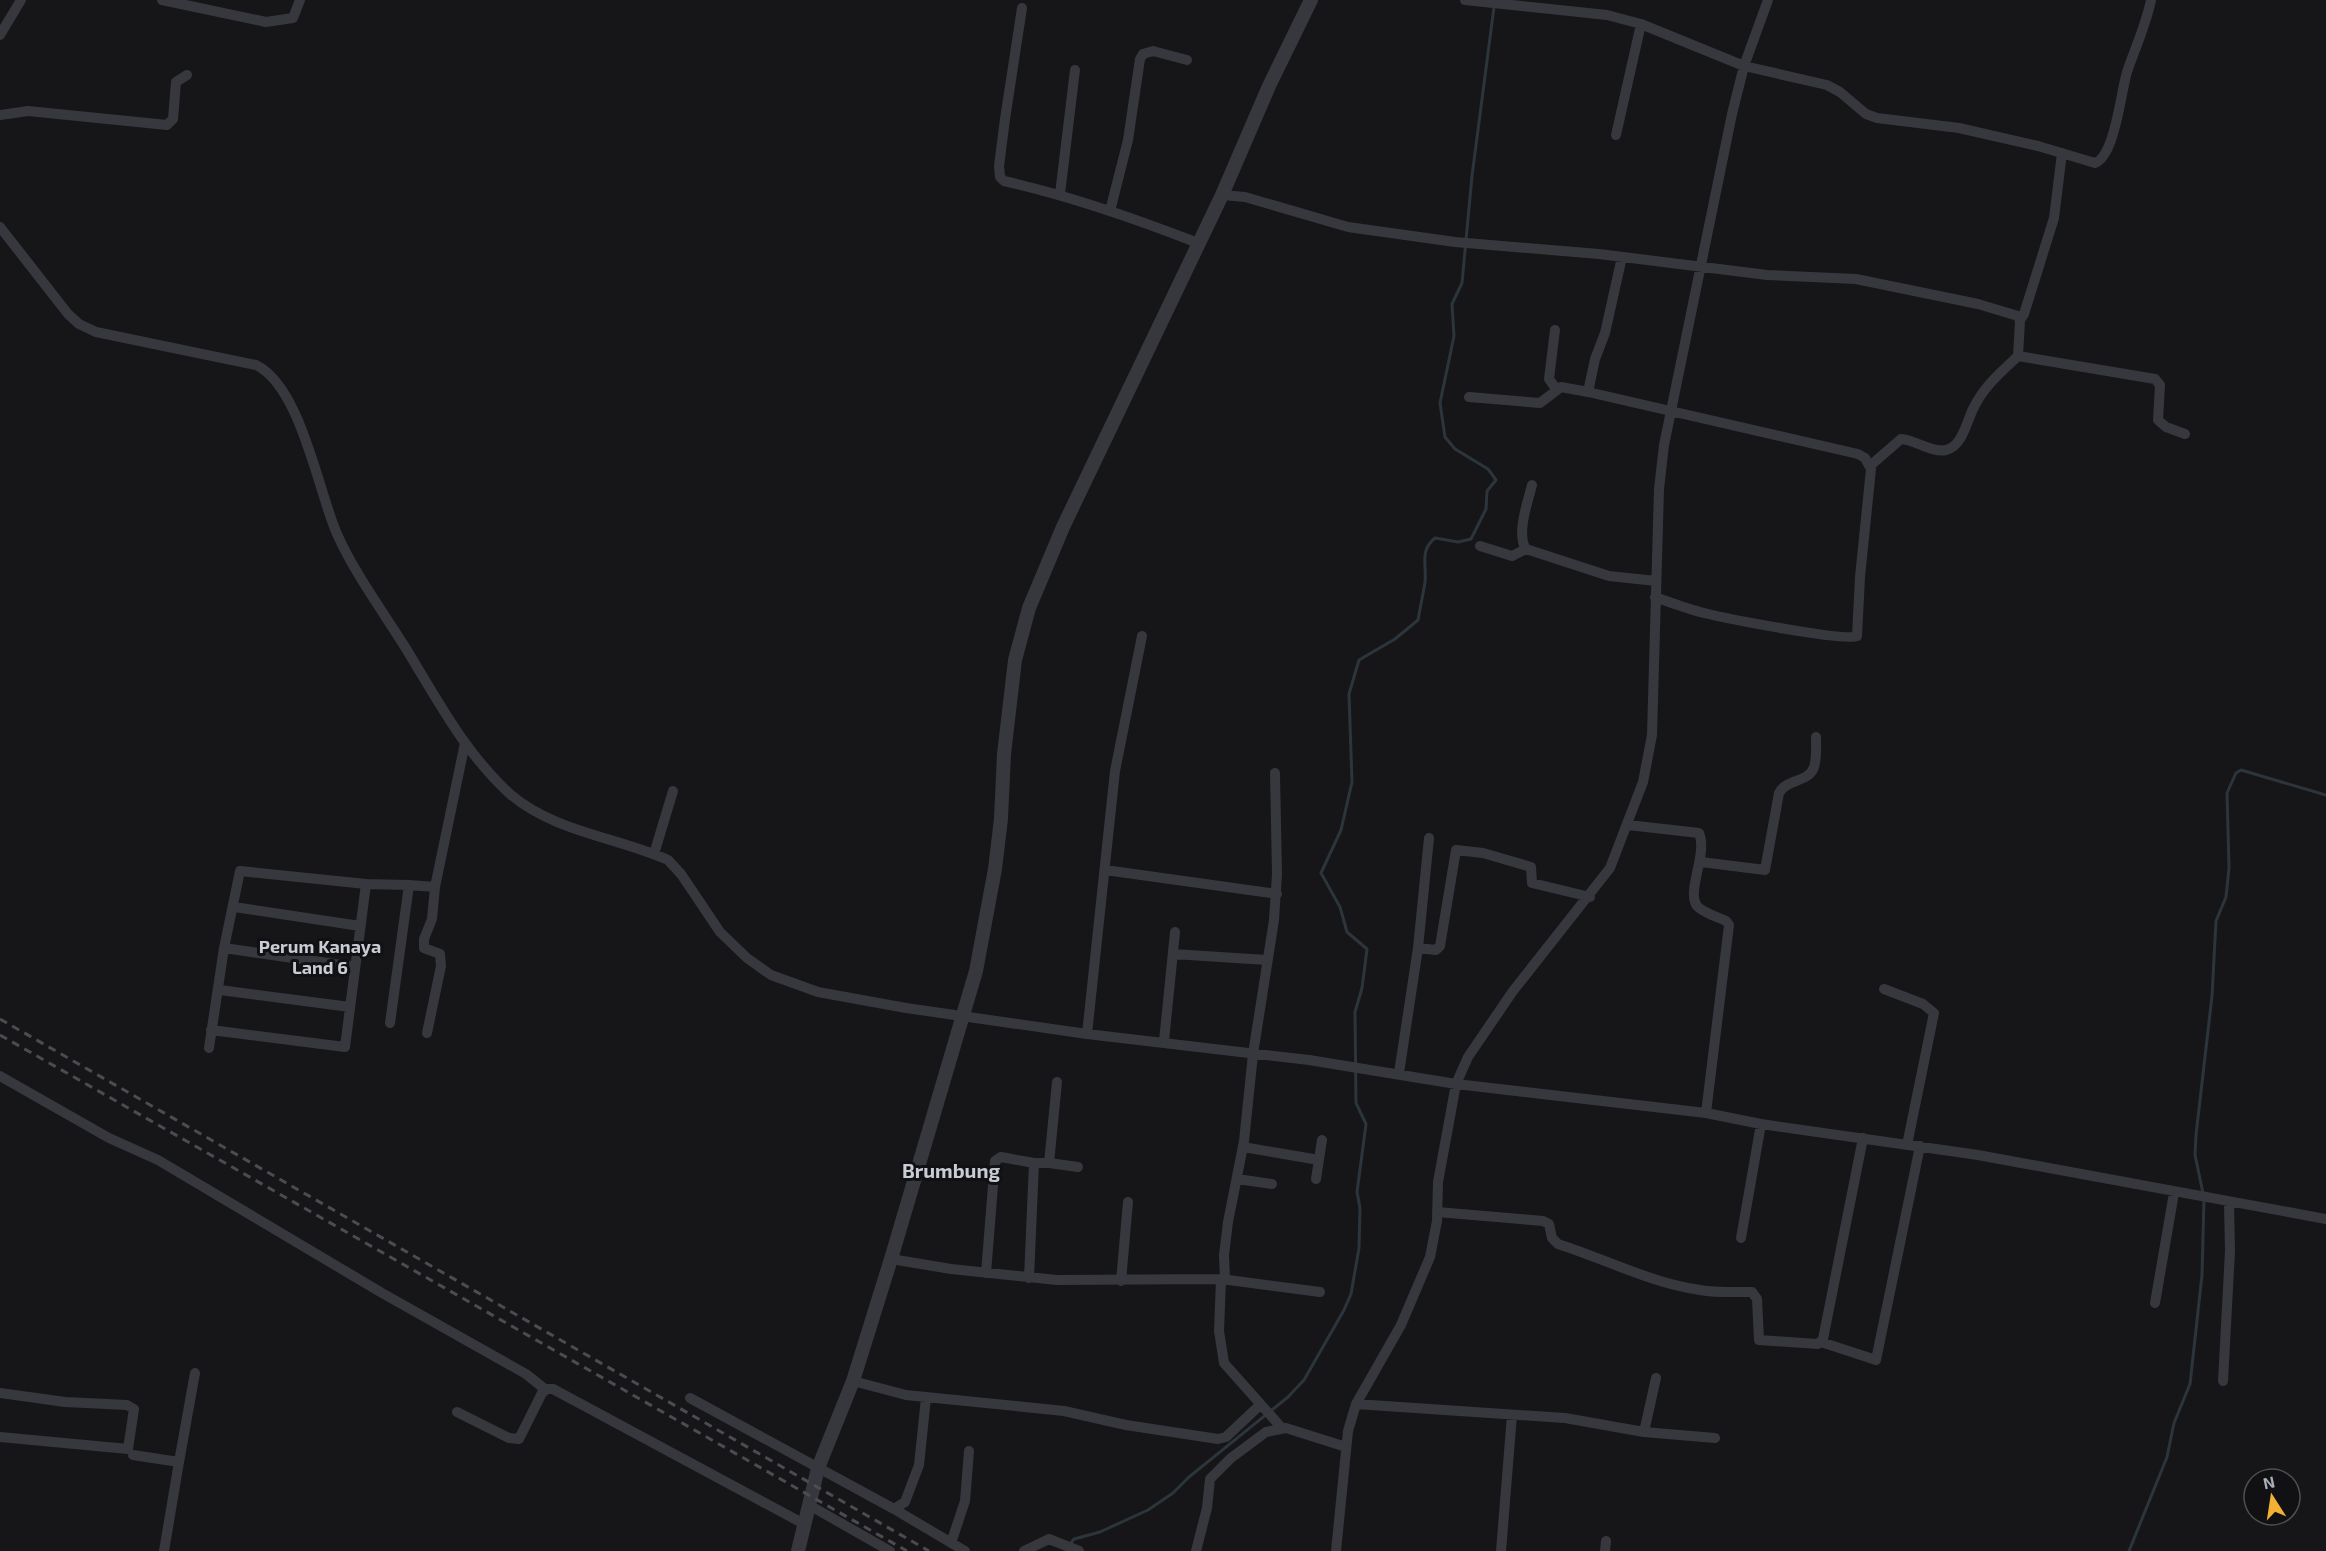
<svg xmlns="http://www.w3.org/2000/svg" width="2326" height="1551" viewBox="0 0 2326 1551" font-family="'Exo 2',sans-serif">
<rect width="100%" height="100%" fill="#161618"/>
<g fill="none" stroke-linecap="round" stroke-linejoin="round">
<!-- stream -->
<path stroke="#2c353c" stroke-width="3" d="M2203,1193l-8,-38 1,-20 16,-139 4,-75 10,-24 3,-29 -2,-75 9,-20 5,-3 85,25
M1070,1544l4,-5 26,-7 48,-22 25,-17 16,-16 99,-80 16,-17 40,-70 7,-16 8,-46 1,-40 -3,-16 9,-68 -10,-21 -1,-91 7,-24 5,-39 -20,-17 -7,-25 -19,-34 20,-43 11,-48 -3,-88 10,-34 36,-21 23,-19c2,-12 5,-25 7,-38 2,-17 -6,-31 10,-44l23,4 13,-3 15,-30 1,-18 9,-11 -8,-11 -33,-20 -10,-12 -5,-34 14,-67 -2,-32 10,-21 10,-107 22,-169
M2129,1551l38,-94 7,-34 16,-39 12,-109 2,-76"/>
<!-- minor -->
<path stroke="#37383d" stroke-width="10" d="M162,0l104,22 27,-4 7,-18
M1465,0l142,15 34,9 103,42 83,19 13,7 26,22 11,4 82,10 79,18 57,17c20,-7 26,-72 32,-91 8,-24 19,-47 24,-72
M1022,8l-17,111 -6,47 1,11 4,4c67,15 130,37 194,62
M0,35l21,-35
M0,115l28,-4 139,14 6,-6 3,-37 11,-7
M1616,135l25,-111
M1060,194l15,-124
M1222,195l23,2 103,30 107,15 144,12 168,21 89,4 122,25 40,12 2,5 -2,35c-18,17 -34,30 -45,53 -6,12 -11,38 -27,41 -14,3 -30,-10 -45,-11l-30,26
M1110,211l18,-71 12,-81 3,-5 10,-3 34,9
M0,227l68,87 11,10 17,8 160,33c45,22 62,126 81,169 18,40 45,76 68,113 32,52 59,105 105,147 44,38 107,43 158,66l13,14 39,58 27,26 24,17 47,17 88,16 181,26 222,26 147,24 250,29 55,11 217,31 348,64
M1622,257l-17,76 -10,26 -7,33 270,62 7,4 6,11 -11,108 -3,59c-11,6 -133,-18 -153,-23 -16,-4 -32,-10 -49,-16
M2020,320l4,-6 30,-96 8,-65
M1555,330l-6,49 8,11
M2018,356l137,23 5,6 -2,35 8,7 19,7
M1469,397l71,6 21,-16 27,5
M1532,485c-4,16 -16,49 -6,64l83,27 47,5
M1480,546l32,10 14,-7
M1628,825l71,8c9,21 -13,58 -2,73 6,7 21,11 29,15l3,4 -23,188
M654,854l19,-63
M1701,862l64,8 14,-77c8,-15 30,-10 35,-26 3,-9 2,-21 2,-30
M1105,870l172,24
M234,907l126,19
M224,948l131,19
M1418,948l18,2 4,-4 16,-96 27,3 48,14 1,16 58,14
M1173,954l94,6
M1884,989l39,15 11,9 -27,132
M220,990l130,17
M390,1023l19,-138 26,2
M211,1030l134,17 21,-163 43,1
M427,1033l14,-67 -1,-12 -16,-6v-9l8,-20 3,-32 30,-144
M1087,1034l28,-263 27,-135
M1164,1041l11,-109
M209,1048l15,-100 16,-77 126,13
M1399,1073l19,-125 11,-110
M0,1076l109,62 49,22 224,133 144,81 20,16
M1243,1147l76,13
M1049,1163l29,4
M1237,1179l35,5
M1316,1179l6,-39
M1437,1212l106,9 6,3 3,14 6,6c47,15 93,39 142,46 17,3 35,2 52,2l5,7 2,41 59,4 5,-5 40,-201
M1741,1238l20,-114
M891,1259l60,10 106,11 164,-1 99,13
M986,1273l9,-112 6,-4 33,6
M1029,1278l5,-115h15l8,-81
M1221,1279l-2,52 5,32 57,64
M1225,1279l-1,-24 4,-33 16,-81 9,-87 21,-134 3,-46 -2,-101
M1121,1281l7,-79
M2155,1303l19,-110
M1821,1342l55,18 44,-214
M853,1381l53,14 158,16 62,14 92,14 8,-2 34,-32
M2223,1381l7,-130 -1,-48
M0,1393l65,9 62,3 7,4 -6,40 -128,-12
M690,1398l204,111 71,42
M1356,1404l209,14 79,14 71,6
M457,1412l52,26 10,1 23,-46 5,-4h6l251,135
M1644,1432l12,-54
M133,1455l46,7 16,-89
M809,1505l81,46
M894,1509l11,-7 14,-37 7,-67
M951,1543l14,-42 4,-50
M164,1551l15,-89
M1024,1551l25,-12 30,12
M1196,1551l11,-43 3,-29 21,-21 35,-26 20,-4 60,19
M1336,1551l12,-120 8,-27 45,-79 29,-68 7,-36 1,-39 18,-98 12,-27 45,-66 97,-123 33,-86 9,-47 7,-246 5,-44 68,-331 12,-48 24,-66
M1501,1551l11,-136
M1605,1551l1,-10"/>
<!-- tertiary -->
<path stroke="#37383d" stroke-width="14" d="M798,1551l20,-83 35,-87 38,-122 85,-288 19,-102 6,-50 3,-65 11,-94 14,-52 34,-81 159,-332 47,-109 42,-86"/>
<!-- rail -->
<path stroke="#4a4c52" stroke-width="3" stroke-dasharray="8 6" stroke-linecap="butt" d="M0,1019l929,532
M0,1035l907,516"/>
</g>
<g text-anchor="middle" stroke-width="6" stroke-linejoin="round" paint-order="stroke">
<!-- neighbourhood labels -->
<g font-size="18" font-weight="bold" fill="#c9ccd4" stroke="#111113">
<text x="320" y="953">Perum Kanaya<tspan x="320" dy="21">Land 6</tspan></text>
</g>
<!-- quarter labels -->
<g font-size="20" font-weight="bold" fill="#c9ccd4" stroke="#111113">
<text x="951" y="1178">Brumbung</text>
</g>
</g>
<!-- north arrow -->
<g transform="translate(2272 1497) rotate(348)"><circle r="28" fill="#111113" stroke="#4d4f55" stroke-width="1.5"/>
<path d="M0-4.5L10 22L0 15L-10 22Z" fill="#f2b134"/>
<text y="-9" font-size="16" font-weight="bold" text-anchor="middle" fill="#a8adb8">N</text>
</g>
</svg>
